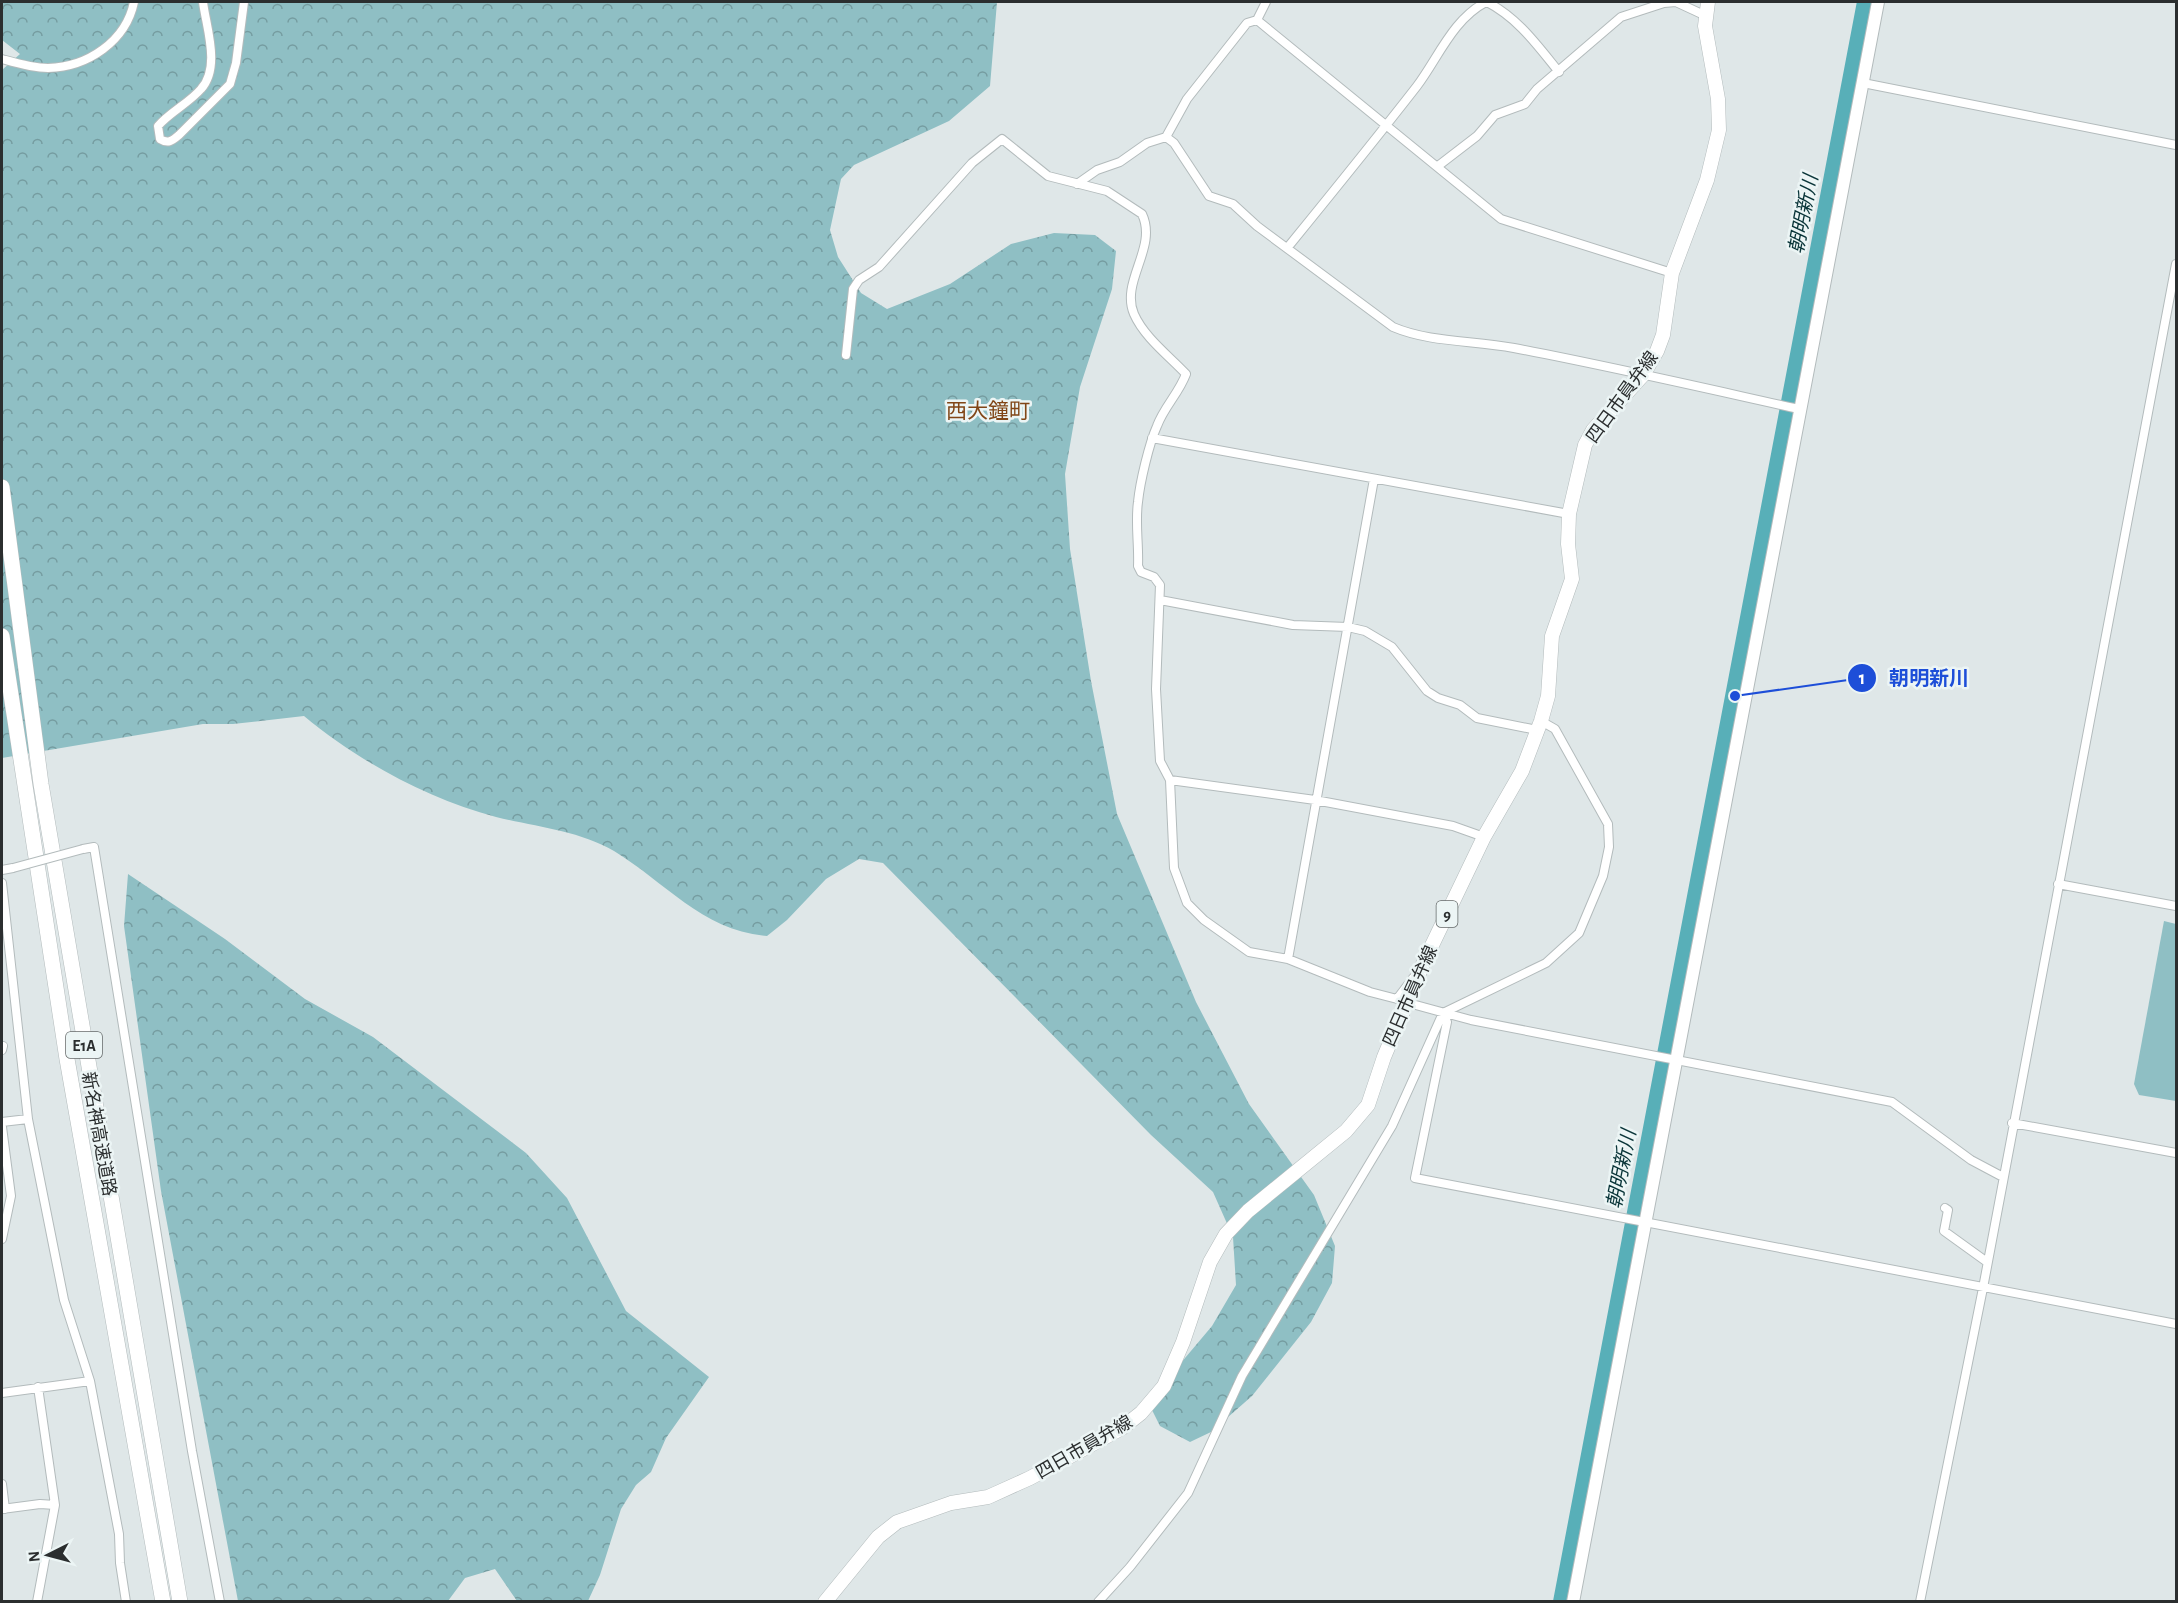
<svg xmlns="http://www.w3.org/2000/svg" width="2178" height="1603" viewBox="0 0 2178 1603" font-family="'Alegreya Sans','Noto Sans JP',sans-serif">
<defs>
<pattern id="forest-crowns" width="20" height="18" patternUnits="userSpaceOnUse" patternTransform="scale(1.5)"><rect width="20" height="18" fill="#8fbfc4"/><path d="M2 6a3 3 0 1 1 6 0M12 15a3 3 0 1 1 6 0" fill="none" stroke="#759ca0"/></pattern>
</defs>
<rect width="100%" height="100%" fill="#dfe7e8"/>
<!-- forest -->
<path fill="url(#forest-crowns)" d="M2,2h995l-7,84 -41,35 -95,44 -13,14 -11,51 8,27 23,36 26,16 63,-25 61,-40 43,-11 41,2 21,16 -4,38 -32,98 -15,87 5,75 21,132 26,133 79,188 53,102 65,91 21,51 -3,37 -21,39 -59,74 -41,36 -21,10 -30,-16 -12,-24 64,-76 24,-41 -3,-48 -20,-45 -62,-57 -268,-272 -24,-4 -33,20 -39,41 -20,16c-64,-5 -102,-54 -153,-85 -37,-21 -78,-24 -118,-34 -68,-18 -138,-56 -192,-101l-71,8h-30l-201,34v-688l18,-16 -18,-14z
M128,874l97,65 80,60 68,38 153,116 41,45 59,113 83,66 -43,61 -15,34 -15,13 -15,24 -21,66 -12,26h-71l-22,-32 -30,9 -17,23h-210l-77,-410 -37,-265z"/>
<!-- park -->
<path fill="#8fbfc4" d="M2164,921l12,3v177l-37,-6 -5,-11z"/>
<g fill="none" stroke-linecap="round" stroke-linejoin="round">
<!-- river -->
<path stroke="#58afb8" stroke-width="18" d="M1562,1602l304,-1600"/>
<defs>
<path id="street" d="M203,2c3,25 18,65 -2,87 -12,14 -31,23 -43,37l2,13c8,5 12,2 19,-4l51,-51 6,-21 8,-61
M1487,2c31,16 50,43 72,70
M1257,20l244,199 171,54
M2,59c14,4 30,9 46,9 40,-1 78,-27 86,-66
M1863,83l313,62
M1166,137l8,6 35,53 24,8 24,22 136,101c38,16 81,13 121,21 95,18 190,40 285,61
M1438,166l39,-30 18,-21 30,-11 12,-15 84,-72 43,-14 12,-1 28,13
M1077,184l20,-14 23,-8 27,-19 19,-6 21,-38 60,-76 10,-3 9,-18
M1288,247c44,-54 87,-107 129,-161 21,-28 36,-67 69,-84
M846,355l7,-66 6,-9 20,-13 93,-104 30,-24 46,37 59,15 35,23c16,34 -22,67 -8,100 10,23 35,42 52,60 -7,19 -22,33 -29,52 -8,18 -17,56 -19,76 -3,21 1,43 0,64l3,6 13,5 6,8 -4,104 4,72 10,19 4,88 13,35 17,17 45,32 39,7 82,33 31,8
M1152,438l417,76
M1160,600l133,25 55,2 17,4 27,16 35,44 11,7 22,7 17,13 60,12
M1170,780l145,20 138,26 31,11
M83,849l11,-2 98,604 28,151
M2,870l11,-2
M2,883l26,236
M2058,884l118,22
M1288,959l86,-480
M1397,999l16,-21
M1412,1004l59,16 421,82 79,58 32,17
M1443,1013l4,9 -32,156 761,146
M2,1050l1,-4
M2,1122l26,-3 36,181 26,81 29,153 1,29 6,39
M2012,1123l164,30
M2,1127l9,69 -9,43
M1945,1208l3,2 -4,21 43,31
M2,1393l88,-12
M2,1484l3,25
M2,1509l38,-5 15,1
M37,1602l18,-97 -17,-118
M1098,1602l32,-35 58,-74 54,-117 150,-250 51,-113 103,-50 33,-30 24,-57 6,-29 -1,-23 -53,-95 -14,-8
M1920,1602l63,-314 193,-1024"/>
<path id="secondary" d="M1573,1602l305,-1600"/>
<path id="primary" d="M825,1602l53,-65 19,-15 54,-19 37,-6 42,-19 92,-50 19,-15 23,-27 19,-44 27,-80 16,-28 22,-23 98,-80 22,-26 16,-48 39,-93 61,-127 38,-66 19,-50 7,-25 4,-60 20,-57 -4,-35 1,-30 16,-69 8,-15 50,-55 14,-24 6,-16 9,-62 35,-93 12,-50 -1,-31 -13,-73 3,-24"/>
<path id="highway" d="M2,487l39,297 139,818
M2,636l65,423 96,543"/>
</defs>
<!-- street casing -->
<use href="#street" stroke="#b3bbbc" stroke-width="10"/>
<!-- secondary casing -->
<use href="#secondary" stroke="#b3bbbc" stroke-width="14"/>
<!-- primary casing -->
<use href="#primary" stroke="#b3bbbc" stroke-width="15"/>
<!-- highway casing -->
<use href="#highway" stroke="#b3bbbc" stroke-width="16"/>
<!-- street -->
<use href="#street" stroke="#fff" stroke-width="8"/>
<!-- secondary -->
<use href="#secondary" stroke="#fff" stroke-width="12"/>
<!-- primary -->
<use href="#primary" stroke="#fff" stroke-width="14"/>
<!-- highway -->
<use href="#highway" stroke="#fff" stroke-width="15"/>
<defs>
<path id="street-bridge" d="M13,868l70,-19"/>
</defs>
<!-- street-bridge casing -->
<use href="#street-bridge" stroke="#b3bbbc" stroke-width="10" stroke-linecap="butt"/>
<!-- street-bridge -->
<use href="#street-bridge" stroke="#fff" stroke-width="8"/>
</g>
<g text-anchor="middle" stroke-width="5" stroke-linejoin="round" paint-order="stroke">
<!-- shield labels -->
<g fill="#ecf5f5" stroke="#656a6a" stroke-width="1.5">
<rect x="1436.5" y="901" width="21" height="26" rx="4.5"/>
<rect x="66" y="1032" width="36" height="26" rx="4.5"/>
</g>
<g font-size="16" font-weight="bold" fill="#2b2e2f">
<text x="1447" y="920">9</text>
<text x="84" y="1051">E1A</text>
</g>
<!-- street labels -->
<g font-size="18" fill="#2b2e2f" stroke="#ecf5f5">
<text transform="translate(1622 397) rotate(-54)" y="6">四日市員弁線</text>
<text transform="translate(1410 996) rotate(-66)" y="6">四日市員弁線</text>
<text transform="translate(99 1134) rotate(80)" y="6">新名神高速道路</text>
<text transform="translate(1084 1447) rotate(-30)" y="6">四日市員弁線</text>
</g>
<!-- water labels -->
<g font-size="20" font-style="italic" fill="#0a3539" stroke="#ecf5f5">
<text transform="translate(1803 214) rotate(-79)" y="7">朝明新川</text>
<text transform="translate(1621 1169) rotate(-79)" y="7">朝明新川</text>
</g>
<!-- quarter labels -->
<g font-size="21" fill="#814617" stroke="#ecf5f5">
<text x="988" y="418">西大鐘町</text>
</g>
</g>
<!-- callouts -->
<path fill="none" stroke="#1d4ed8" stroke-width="2" d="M1735 696L1862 678"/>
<g fill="#1d4ed8" stroke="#ecf5f5" stroke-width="2">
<circle cx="1735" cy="696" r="6"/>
<circle cx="1862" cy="678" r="15"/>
</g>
<g font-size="18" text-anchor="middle" font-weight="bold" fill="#fff">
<text x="1862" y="684">1</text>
</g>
<g font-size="20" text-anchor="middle" font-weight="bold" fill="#1d4ed8" stroke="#ecf5f5" stroke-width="5" stroke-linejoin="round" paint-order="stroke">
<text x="1929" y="685">朝明新川</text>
</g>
<!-- border -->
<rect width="2178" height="1603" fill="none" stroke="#2b2e2f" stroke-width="6"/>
<!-- north arrow -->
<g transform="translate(48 1555) rotate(264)" stroke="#ecf5f5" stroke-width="4.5" paint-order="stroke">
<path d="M0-4.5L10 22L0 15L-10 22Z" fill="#2b2e2f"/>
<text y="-9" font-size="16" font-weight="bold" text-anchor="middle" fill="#2b2e2f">N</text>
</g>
</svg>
